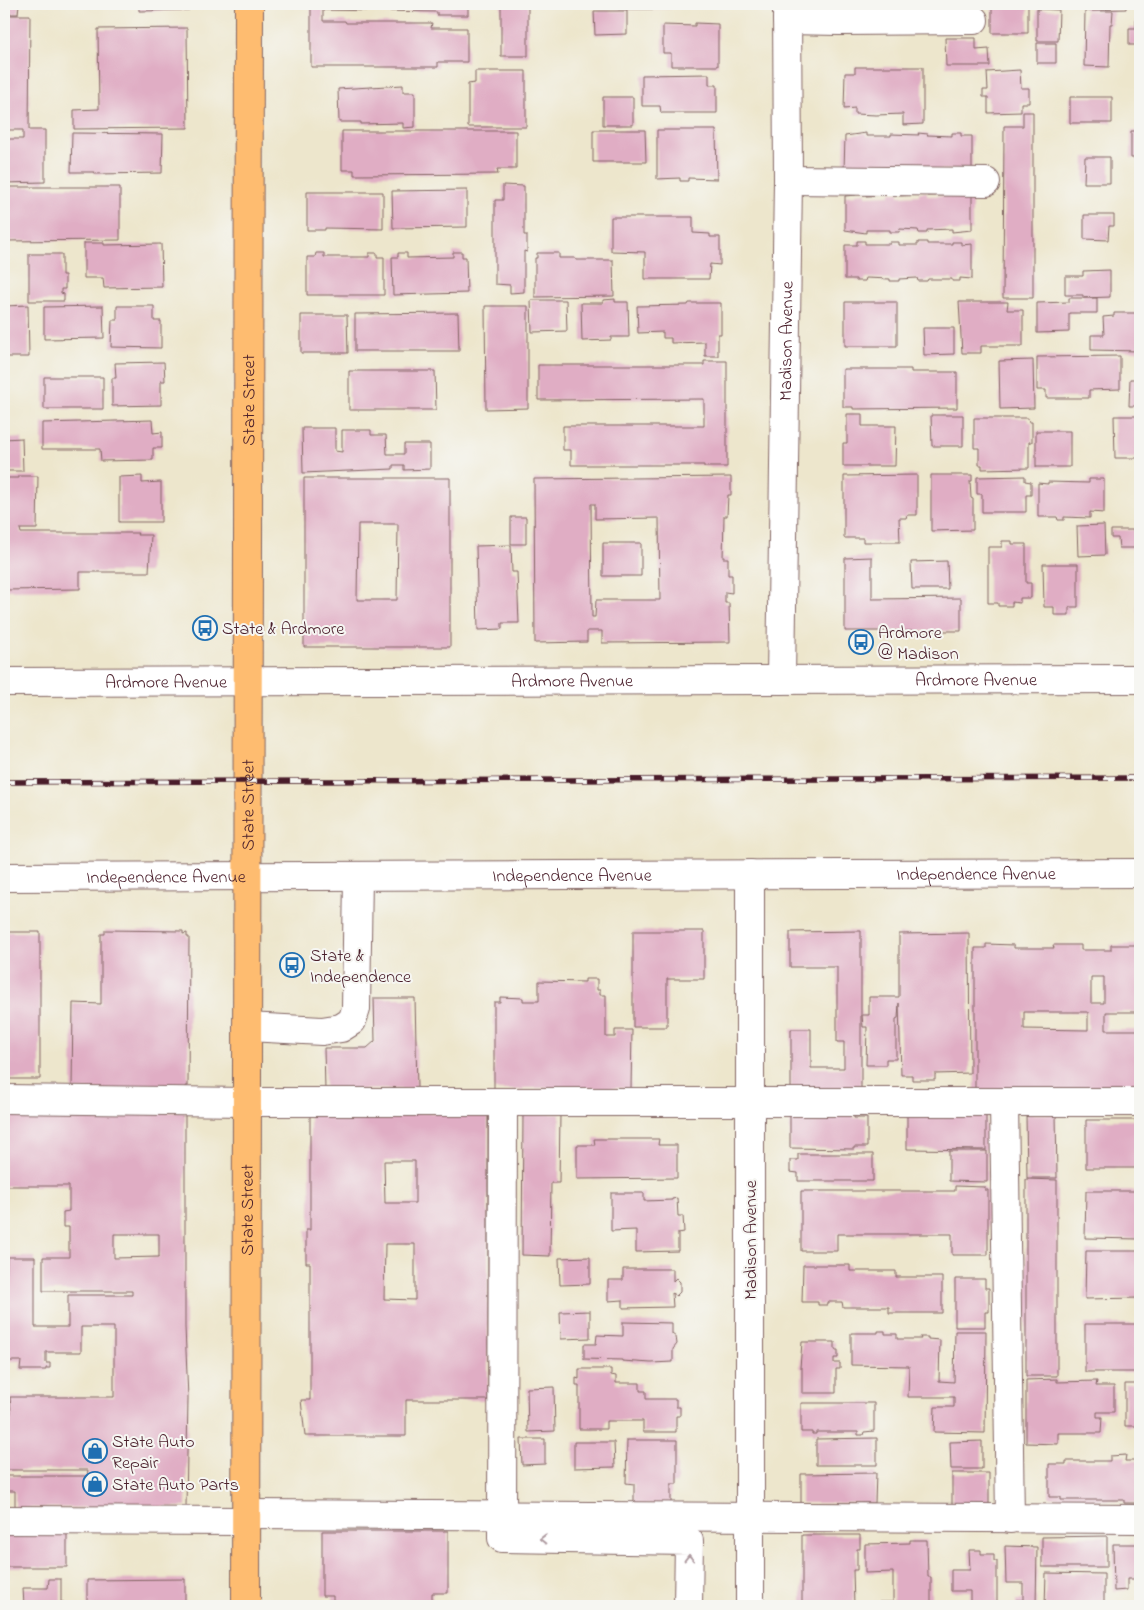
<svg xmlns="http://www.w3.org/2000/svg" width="1144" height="1610" viewBox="0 0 1144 1610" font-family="'Indie Flower',sans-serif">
<rect width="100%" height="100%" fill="#f6f6f2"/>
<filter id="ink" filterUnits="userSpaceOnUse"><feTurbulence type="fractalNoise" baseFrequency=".02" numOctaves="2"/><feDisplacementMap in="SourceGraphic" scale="10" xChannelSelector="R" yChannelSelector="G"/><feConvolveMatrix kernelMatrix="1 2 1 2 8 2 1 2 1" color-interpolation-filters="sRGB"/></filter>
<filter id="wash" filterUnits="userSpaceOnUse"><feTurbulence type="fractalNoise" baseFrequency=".0096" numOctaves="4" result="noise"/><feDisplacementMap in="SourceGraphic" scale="20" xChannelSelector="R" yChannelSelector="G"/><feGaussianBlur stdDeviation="1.12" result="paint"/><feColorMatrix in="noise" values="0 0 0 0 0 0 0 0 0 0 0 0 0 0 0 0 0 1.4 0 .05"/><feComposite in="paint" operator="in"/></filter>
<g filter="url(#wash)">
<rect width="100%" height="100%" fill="#ede6cc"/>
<g id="blocks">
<!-- building -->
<path fill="#e0adc4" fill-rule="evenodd" d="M4,4h15l-1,10h-14z
M139,4h50v6l-50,1z
M311,4h157v11h-31v-3l-114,-2v11h22l1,2h86l-1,5h36v34h-29v5h-127z
M501,4h27v52h-27z
M618,4h100v2h-47v3h-53z
M846,4h57v5h-57z
M992,4h36v29h-36z
M1084,4h42v5l-42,1z
M1037,9l22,1 -1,31h-21z
M594,11h33v23l-32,1z
M1085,11h28l-1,13h-2l-1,43 -25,-1z
M4,15h26l-1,115h16v52l-41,1v-44h19v-9h-19z
M1136,16h4v29h-11v-17h7z
M695,23l23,1v42h-47v-13h-8v-28l32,1z
M187,28l1,100 -114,1v-19l25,-1 -1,-80z
M945,38h31v12l13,-1 1,17h-44z
M1037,43h19v20h-19z
M855,67h68v57l-20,1v-11l-27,1 -21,-1v-6l-11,1 1,-36h10z
M1020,70l1,18h8v15h-8v9l-33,1v-16h-5v-7h5l-1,-18z
M475,71h51v56h-58v-43l7,-1z
M709,74v11h8v28h-56l-1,-7h-18v-31z
M403,85v7h12v35l-12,1v-5l-42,1v-2h-22l-1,-33z
M603,97h30v28h-30z
M1070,97h42v26h-42z
M1023,112h10v186h-30l1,-172h19z
M593,130h52l1,32h-53z
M657,130h59l1,49 -29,-1v3h-8v-3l-23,1z
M342,131h174v38h-19l1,5 -144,1v-5h-12z
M1131,131h9v30h-3v-3h-6z
M72,133l91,1 -1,39 -68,1 1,-2h-24z
M866,133v3h25v-2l28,1 -1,-2 10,1 -1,1 25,1v-3h9v3h11v34h-128l1,-34z
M1085,157h25v26h-26z
M503,185l21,1v49h3v17l-3,-1v41l-14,1v-8l-15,-1v-84h8z
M4,187h116v53l-116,1z
M467,190v37l-74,1 -1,-37z
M307,192h76v37l-58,-1v2h-18z
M866,192v4l24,-1v-3h9v4l20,-1v-3h8v4l45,-1v35l-20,2v-3l-25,1v3h-8l-1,-3 -18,-1 -1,3h-9v-2h-24v3l-21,-3v-34l11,-1v-2z
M1084,215h30v11h-5l-1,14 -24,-1z
M611,217h82v16l17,1v3h10v28l-10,-1 -1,15h-64v-27l-34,-1z
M857,241h8v3h25v-2h9v3h19v-3h9v2h25v-2h9v3l11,-1v35l-12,-1v3h-8v-2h-24l-1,2h-9l-1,-3 -18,1v2h-9v-2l-24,-1 -1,3h-9v-2h-11v-34h12z
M84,243h20v2l57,-1 1,43 -58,1 -1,-10h-19z
M1136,249h4v25h-4z
M453,252h9v5h4l1,36 -74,2 -1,-38h6v-4h9v5l46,-1z
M316,253h8v4h45v-4h8v4h7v38h-77v-38h8z
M537,253h22v5h16l1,2h37l1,36 -79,1v-39h2z
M29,254h33v21h3v14h-4v4l3,1v7h-35z
M1110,270v27l-27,1v-3h-18v-19h18v-5z
M1069,298h28v15h-28v19l-32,1v-30l32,-1z
M615,299v3h13l1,35h-18v3l-29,1 -1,-38h22v-3z
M531,300h35l1,31 -35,1z
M845,302h52v44h-52z
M959,302h49l-1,8h16v36h-42v7h-19z
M689,303h32v31h-3v22h-13v-14l-34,1v-5h-8v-6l-25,1 -1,-27 51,-1z
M28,305l1,52h-25v-51z
M103,306l1,32 -60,1v-32z
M117,306h37v15h7v27l-50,-1 1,-27h5z
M485,306h43v102l-42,1z
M458,313l1,38h-104v-37z
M1114,313h26v38l-49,-1v-15h13l-1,-18 11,-1z
M301,315h46l1,38h-47z
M923,328h31v26l-30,1z
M1120,356v33l-31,1v8h-43v-8h-9v-33z
M1033,360l1,48 -34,1 -1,-48z
M704,361h23v106h-23v-2h-133v-15h-8v-24h141v-27l-166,1v-35h166z
M164,362l1,19h-4v24l-49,1v-28h4l-1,-15z
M843,369h68v3h46v36l-104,1v-2h-10z
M349,371h86l1,39h-87z
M44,377h59v32h-59z
M1130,379h10v27h-11z
M847,414h15v12h34l-1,40h-52v-23h4z
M931,415h32v31h-31z
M1114,416h26v42h-25z
M974,418h54l1,4h3v20h-3v26l-47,1v-4h-3v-17h-5z
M152,420l1,13 9,-1v16h-9v12l-52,1 -1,-12h-58v-26z
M302,428h33v23l7,1v-22h29v5h15l1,19h17v-10h26v25l-26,1v-5h-11v4l-90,4z
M1036,431h34v36h-34z
M22,438l1,33h-19v-32z
M917,475v40h-10l-1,3h-7l1,24h-37v-4h-19v-62z
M931,475h41v6h-2l1,17 2,1v31l-42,1z
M19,476h19l-1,53h-17l1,4h117l-1,2h14l-2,37h-69v17l-76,1v-112h15z
M142,476v7l19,-1v40h-42v-45z
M1025,476v5l6,1v13h-5v17h-44v-18h-5v-17z
M731,477v18h-3l-1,21h-3l-1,42h5v17h4v18l-7,-1v11h4l1,39 -128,1v-12h-15v11l-52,1 -1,-164zM591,504h4v15l64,-1 1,82h-64l-1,17h-3z
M304,478h146v169h-146zM358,524h40l-1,76h-40z
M1089,479h15v34l-14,-1v6l-26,-1v3h-6l-1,-3h-19v-34l10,1v-2l41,1z
M511,517h15v27h-15z
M1104,525l1,30 -27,1 -1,-30z
M1111,530h29v18h-21l-1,-10h-7z
M1002,541h10v3h14v39h5v15h-11v5l-8,-1v4h-14v-3h-10v-56h14z
M603,543h38v33h-38z
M511,545l1,27h5l2,51h-17v6l-24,1 -2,-84z
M872,557v42l89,-1v33h-116v-73z
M947,561l1,28h-36l-1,-27z
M1043,564h35v43h-9v8h-15v-8h-10z
M1137,586h3v26h-3z
M105,930l78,1v3l4,-1v4h2l-1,149h-2v4h-114l1,-87 28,1v-70h4z
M633,931h71v48h-37v48h-34z
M861,931v161h-70v-63h20v39h33v-26h-7v-75h-47v-35z
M4,932h36v147h-36z
M969,933l1,140 -35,1v6h-23v-5h-11l-2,-72 -1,15 -2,1v40h-10v6h-20l1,-38h-4l-1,-12h7v-18h30v-63z
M986,944l28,1v3h40l-1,-3h28v5h30v-5h29v67h-34v18h34v61h-165v-143h11zM1091,977h13v26h-13zM1024,1012h64v18l-64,-1z
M585,979h12v11h3v5h6v42h9v-7h17l-1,58h-108v2h-29v-88h6v-5l23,1v3h16v-20l46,1z
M374,998h41l2,91 -92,1 -1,-42h43l8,-7z
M854,1111v7h13v29h-13v2l-64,-1v-35z
M185,1112v215l3,71 -2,109 -171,1v-17h-11v-15h83l1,-6h-84v-45l7,-12 -1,-16h104v-70h-33v25h-35v11h4v5h-4v2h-26l1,-9h-17v-69h2l1,-35h28v70h33v-32h64v-4h-89v-34h26v-30h-6v-15l6,-1v-25h-65v-73zM114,1234h45v23l-45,1z
M310,1113h178v287h-82v36h-101l-4,-36h9v-137h-4v-33h4zM384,1161h31v42h-30zM385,1244h30v56l-31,-1z
M523,1114h37l-1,69h-8l-1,73 -28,-1z
M907,1114l79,1v35l-79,-1z
M1026,1114h30l1,64h-30z
M1086,1120h54v48h-54z
M594,1139h65l-1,6h19v33l-100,1v-34h18z
M949,1151h38v31l-38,-1z
M798,1154h75v27h-75v-8l-8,-1v-12h8z
M1026,1179l31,1v196h-31z
M955,1186l30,1v3h3v65h-36v-21h-115v17h-36v-60h154z
M1086,1191h54v48l-55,-1z
M611,1193h33v8l28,-1v-1l5,-1 1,18h5l1,16 -6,1v18l-42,1v-22l-25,1z
M1086,1251h54v47l-55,1z
M590,1257v27l-30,1 -1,-27z
M803,1265h47v6h46v6h46v36h-53v-6h-46l-1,-5h-15v3h-9v-3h-16z
M623,1269h50v12l3,-3 4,4v10l-4,4 -4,-3 1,14 -50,1v-8l-15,1v-21h15z
M955,1279h30v9h4v24h-4v15h-30z
M590,1311v27l-29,1 -1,-27z
M623,1322l49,1v11l4,3 1,7 -4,5v13l-22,1 -29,-2v-1l-38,-1v-15h12l1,-9 26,1z
M1085,1324h55v48h-55z
M878,1331h7v3h12v5h24l-1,-2h8v2l12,1 -1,41 15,1 1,-51h31l-1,102 -51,-1 1,-25h19v-10h-46l1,-31 -58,-1v-32h27z
M802,1342h33v8h3v8h-4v5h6v6h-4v24h-34v-25h-2z
M579,1369h32v6l5,1v7h24v8h6v8h30v8h4v9h-4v16h-33v-11h-37v8h-27v-44h-3v-7l3,1z
M1057,1379v3l40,-1 -1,5h18v26h-17v5h5l-1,16h-43v11l-32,-1v-63z
M1125,1384h15v42h-15z
M554,1387l1,44 -27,1 -1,-44z
M801,1403h73v28l-10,1 -1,3h-5v-3h-42v2h-4v-2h-11z
M877,1438v27h-61v-26z
M521,1439h24v25l-23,1z
M627,1440h50v44h-6v21h-37v-21l-8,-1z
M982,1441v28h-31l-1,-27z
M574,1442h40l1,25 -41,1z
M1126,1455l-1,6h15v42h-16v-3h-63v-3h-12v-33h17v-3h44v-5z
M876,1473l-1,30h-74v-29z
M952,1473h37v31l-37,1z
M322,1531h126v62h-16v13h-99v-10h-11z
M4,1532h63v35h-63z
M802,1535h58v14h-3v21h-4l1,36h-52z
M1107,1536v31h-65v-30z
M910,1540h17l1,37h3v27l-3,-1v3h-60v-4h25v-30l-28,1v-29l45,-1z
M1113,1544h27v35h-13v11l-13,1z
M1005,1546l32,1 -1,59h-20v-6h7v-17h-17z
M969,1550h12v4h13v7h3v45h-27v-15h-19v-21h19z
M1046,1573l58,1v32h-59z
M49,1579h12v23h3v4h-40l-1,-18h25z
M185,1579v27h-98v-26z"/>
</g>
</g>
<g filter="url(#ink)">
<use href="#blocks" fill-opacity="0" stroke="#836563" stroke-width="1"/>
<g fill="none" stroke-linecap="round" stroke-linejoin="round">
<defs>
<g id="minor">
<path d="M787,20l52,1 135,-1"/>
<path d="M788,180l198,2"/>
<path id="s1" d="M781,680l7,-500 -1,-176"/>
<path id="s2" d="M4,682l1136,-3"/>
<path d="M750,874v732"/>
<path id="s3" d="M4,877l1136,-4"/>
<path d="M247,1027l75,4 19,-3 11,-7 4,-12 2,-133"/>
<path d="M4,1099l243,3h893"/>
<path d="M503,1102l-1,436 187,3 -1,65"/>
<path d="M1004,1102l6,417"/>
<path d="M246,1514l894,5"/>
<path d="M4,1520l242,1"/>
</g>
<g id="major">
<path id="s4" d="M246,1606l3,-1602"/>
</g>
</defs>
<!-- minor casing -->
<use href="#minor" stroke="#836563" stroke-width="30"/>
<!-- major casing -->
<use href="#major" stroke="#836563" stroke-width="30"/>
<!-- minor -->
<use href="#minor" stroke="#fff" stroke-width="28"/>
<!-- major -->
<use href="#major" stroke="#febc70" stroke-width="28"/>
<defs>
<path id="rail" d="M4,782l1136,-4"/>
</defs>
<!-- rail casing -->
<use href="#rail" stroke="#4a1f2b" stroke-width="5.5"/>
<!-- rail -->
<use href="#rail" stroke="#f6f6f2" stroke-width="4" stroke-dasharray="11" stroke-linecap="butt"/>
</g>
<!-- one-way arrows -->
<defs><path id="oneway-chevron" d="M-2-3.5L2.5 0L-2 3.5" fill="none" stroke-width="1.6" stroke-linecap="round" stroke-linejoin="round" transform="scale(1.25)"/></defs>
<g stroke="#ae9aa0">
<use href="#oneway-chevron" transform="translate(543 1539) rotate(-179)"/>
<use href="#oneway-chevron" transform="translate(689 1558) rotate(-90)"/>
</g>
</g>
<!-- icons -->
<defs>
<symbol id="bus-ring" viewBox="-11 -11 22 22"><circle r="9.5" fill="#f6f6f2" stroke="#1f6fb2" stroke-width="1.5"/><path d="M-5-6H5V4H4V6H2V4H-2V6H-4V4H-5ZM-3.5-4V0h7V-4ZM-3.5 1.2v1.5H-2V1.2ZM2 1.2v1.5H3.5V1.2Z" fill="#1f6fb2"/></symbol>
<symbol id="shop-ring" viewBox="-11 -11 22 22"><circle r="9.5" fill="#f6f6f2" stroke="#1f6fb2" stroke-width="1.5"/><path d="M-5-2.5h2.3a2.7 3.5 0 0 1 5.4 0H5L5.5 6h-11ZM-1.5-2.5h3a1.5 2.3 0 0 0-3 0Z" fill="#1f6fb2"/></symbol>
</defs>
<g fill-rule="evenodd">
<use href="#bus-ring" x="191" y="614" width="28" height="28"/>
<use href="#bus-ring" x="847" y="628" width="28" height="28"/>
<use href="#bus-ring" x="278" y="951" width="28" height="28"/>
<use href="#shop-ring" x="81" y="1437" width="28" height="28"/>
<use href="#shop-ring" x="81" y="1470" width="28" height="28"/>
</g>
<g text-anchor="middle" stroke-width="4" stroke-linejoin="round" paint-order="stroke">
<!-- street labels -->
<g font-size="18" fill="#4a1f2b" stroke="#f6f6f2">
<text dy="6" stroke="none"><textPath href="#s1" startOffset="339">Madison Avenue</textPath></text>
<text dy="6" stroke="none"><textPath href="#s4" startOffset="1206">State Street</textPath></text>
<text dy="6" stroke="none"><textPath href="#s2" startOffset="972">Ardmore Avenue</textPath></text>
<text dy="6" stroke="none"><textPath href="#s2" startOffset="568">Ardmore Avenue</textPath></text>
<text dy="6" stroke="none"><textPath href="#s2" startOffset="162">Ardmore Avenue</textPath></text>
<text dy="6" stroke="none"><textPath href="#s4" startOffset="801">State Street</textPath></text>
<text dy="6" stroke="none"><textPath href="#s3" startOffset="972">Independence Avenue</textPath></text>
<text dy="6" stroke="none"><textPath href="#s3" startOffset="568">Independence Avenue</textPath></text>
<text dy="6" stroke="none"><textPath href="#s3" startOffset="162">Independence Avenue</textPath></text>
<text dy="6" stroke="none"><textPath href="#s4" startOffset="396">State Street</textPath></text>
<text transform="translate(750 1240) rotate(-90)" y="6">Madison Avenue</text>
</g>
<!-- poi labels -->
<g font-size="18" fill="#4a1f2b" stroke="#f6f6f2" text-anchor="start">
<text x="222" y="634">State &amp; Ardmore</text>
<text x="878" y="638">Ardmore<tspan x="878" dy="21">@ Madison</tspan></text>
<text x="310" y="961">State &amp;<tspan x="310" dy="21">Independence</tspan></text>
<text x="112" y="1447">State Auto<tspan x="112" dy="21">Repair</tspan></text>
<text x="112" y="1490">State Auto Parts</text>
</g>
</g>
<!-- margin -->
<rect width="1144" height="1610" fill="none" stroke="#f6f6f2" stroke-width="20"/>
</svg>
